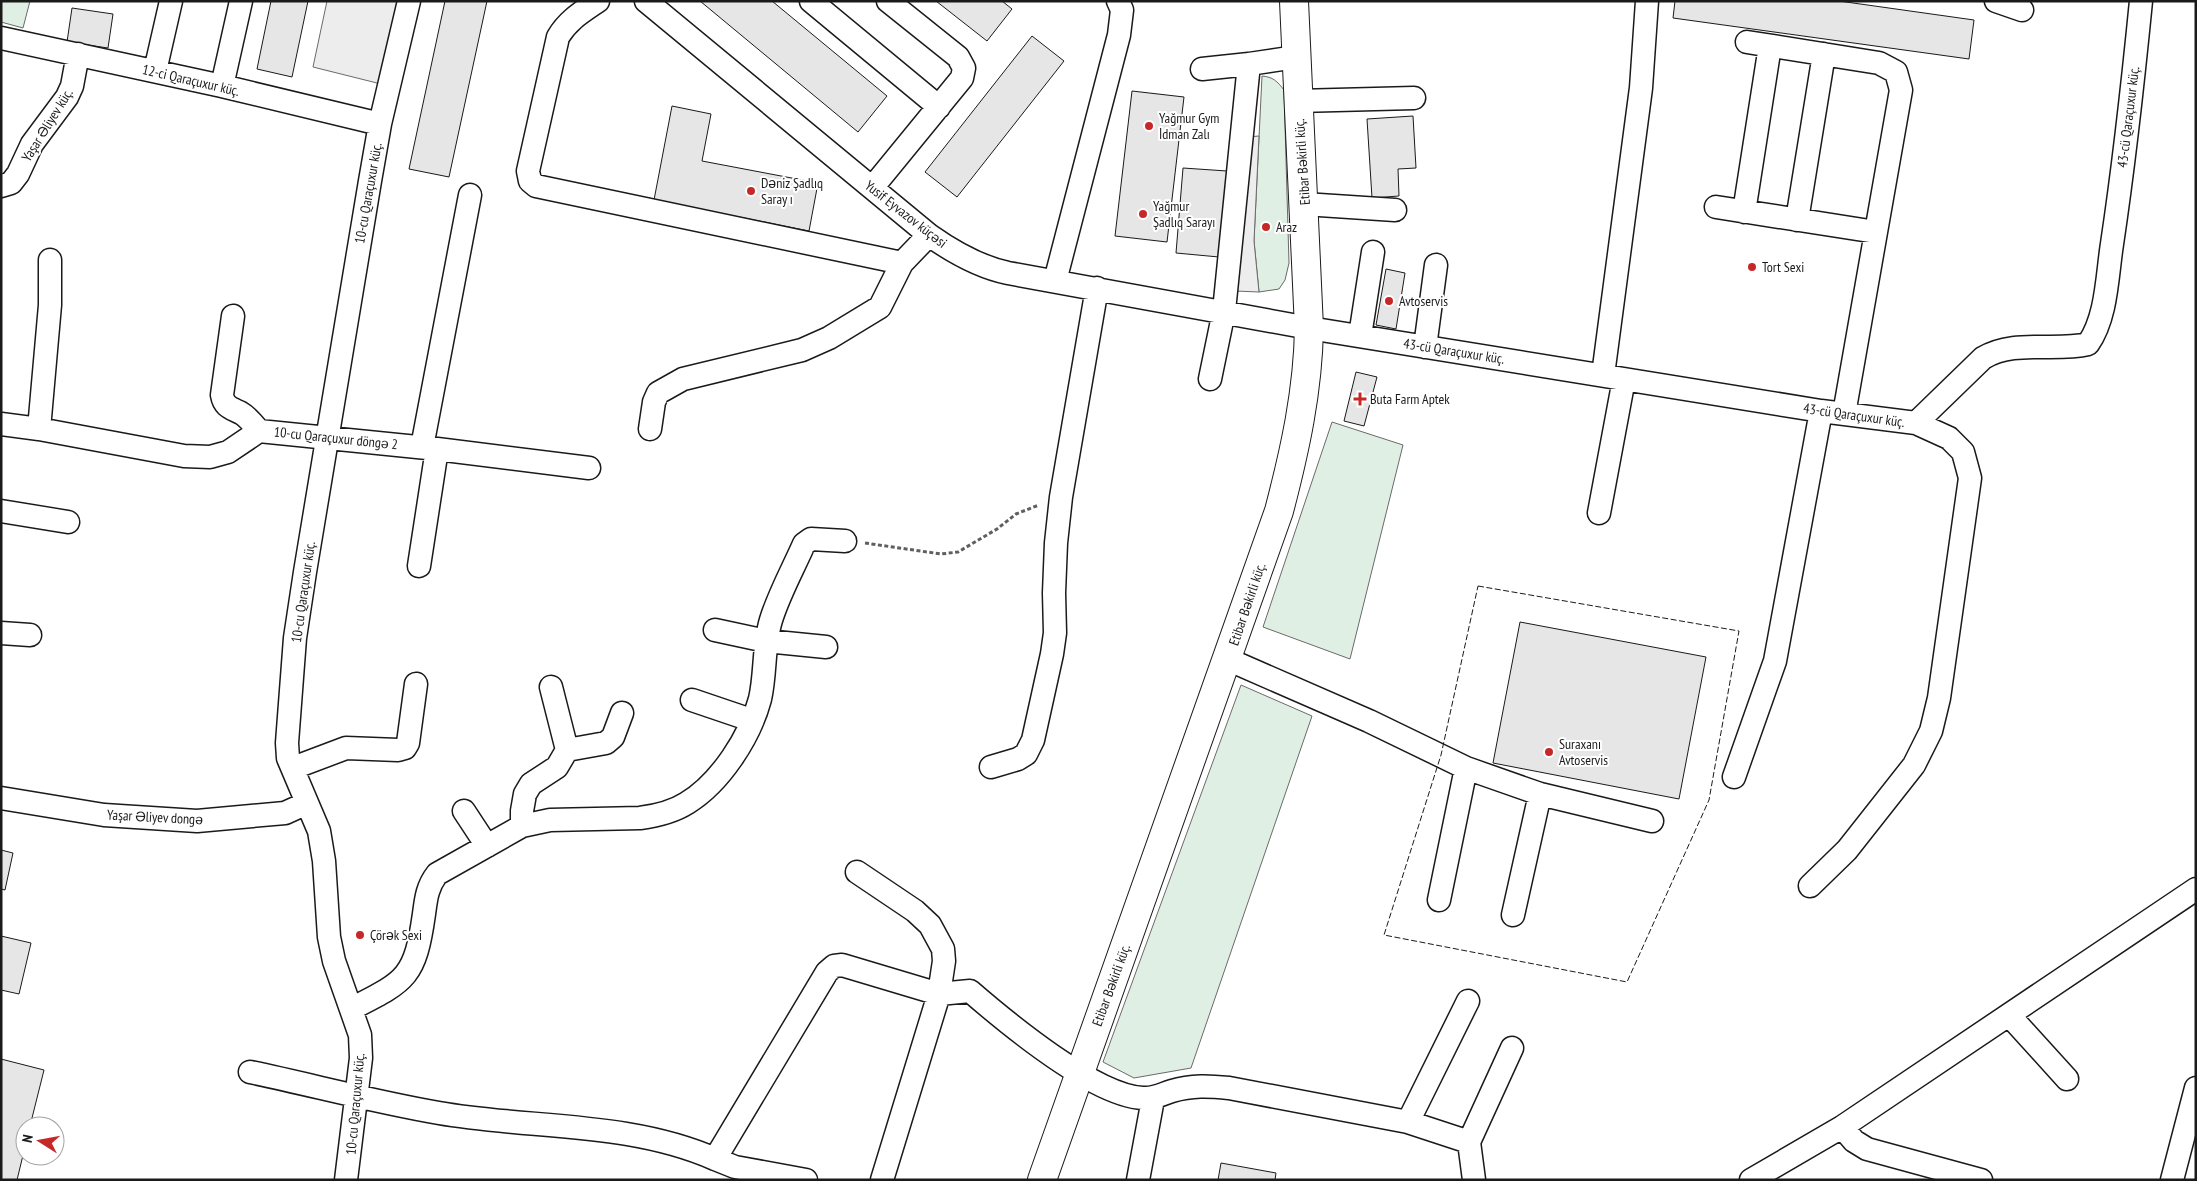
<svg xmlns="http://www.w3.org/2000/svg" width="2197" height="1181" viewBox="0 0 2197 1181" font-family="'PT Sans Narrow',sans-serif">
<rect width="100%" height="100%" fill="#fff"/>
<!-- green -->
<path fill="#e0efe3" stroke="#6a6a6a" d="M1,1h29l-7,27 -22,-6z
M1262,76c11,1 15,5 22,14l5,173 -4,17 -6,9 -20,3 -5,-51z
M1332,422l71,23 -53,214 -87,-32z
M1241,685l71,31 -121,352 -57,10 -31,-16z"/>
<!-- parking -->
<path fill="#ededed" stroke="#6a6a6a" d="M327,1h82l-20,85 -76,-19z
M1259,136l-5,105 5,51 -24,-1 12,-154z"/>
<!-- building -->
<path fill="#e6e6e6" stroke="#1a1a1a" d="M271,1h37l-16,76 -35,-8z
M445,1h42l-38,176 -40,-8z
M700,1h72l115,95 -29,36z
M936,1h66l10,8 -25,32z
M1675,1h164l135,19 -5,39 -296,-41z
M72,8l41,6 -5,34 -41,-6z
M1032,36l32,25 -107,136 -32,-25z
M1132,91l52,6 -17,145 -52,-6z
M672,106l39,8 -9,47 116,22 -9,48 -155,-31z
M1413,116l3,52 -18,1 1,27 -27,2 -5,-79z
M1183,168l44,3 -8,86 -43,-4z
M1386,269l19,4 -9,56 -20,-4z
M1356,372l21,5 -13,49 -20,-5z
M1520,622l186,35 -27,142 -186,-36z
M1,850l12,3 -8,37 -4,-1z
M1,936l30,7 -12,51 -18,-4z
M1,1059l43,11 -14,56h-5v21l-8,33h-16z
M1221,1163l55,10 -1,7h-57z"/>
<g fill="none" stroke-linecap="round" stroke-linejoin="round">
<defs>
<path id="minor" d="M598,1c-16,11 -30,19 -40,36l-30,134 2,10 6,5 366,77
M646,1l283,234c24,17 50,32 79,38l301,55 512,83 95,12 67,-65c31,-19 71,-6 105,-14 19,-27 19,-68 24,-100 12,-80 21,-162 29,-243
M811,1l128,106
M1996,1l26,9
M1,38l221,48 158,38
M1747,42l132,21 17,9 5,18 -57,324
M1202,69l47,-5
M155,71l16,-70
M222,86l19,-85
M1297,101l117,-3
M1,186l10,-3 7,-9 14,-30 35,-47 5,-11 6,-32
M872,188l90,-110 2,-10 -6,-11 -70,-56
M1304,204l91,6
M1716,207l160,25
M1744,212l26,-166
M1797,220l27,-166
M1055,281l64,-246 3,-25 -4,-9
M233,316l-11,79c2,12 9,13 19,18 7,4 13,12 18,18
M1360,336l13,-84
M1425,347l11,-82
M1603,375l38,-287 6,-87
M1210,379l14,-68 25,-247 47,-7
M1,424l38,5 145,27 26,1 18,-5 31,-21 178,18 152,19
M39,429l11,-124v-45
M650,429l4,-27 4,-9 25,-14 119,-29 27,-12 51,-31 22,-44 27,-28
M422,447l48,-252
M1,511l67,11
M1599,513l25,-134
M419,566l18,-117
M715,630l51,11 60,6
M1,633l29,2
M1227,659l142,62 97,47 74,26 112,27
M551,687l16,63
M692,700l59,20
M991,767l27,-8 8,-5 7,-14 19,-86 3,-21 -1,-40 2,-50 5,-46 36,-209
M293,768l53,-20 52,2 7,-2 3,-5 8,-59
M1734,777l41,-116 46,-250
M1,798l103,17 93,6 88,-8 22,-10
M464,811l23,35
M522,826v-15l3,-17 6,-10 26,-17 10,-17 39,-7 7,-6 9,-24
M857,872l58,39 15,14 13,24 1,12 -5,33 -57,186
M1810,886l37,-36 67,-85 17,-34 8,-33 31,-220 -7,-26 -14,-14 -33,-15
M1439,900l27,-132
M1513,915l27,-121
M351,1009c55,-28 64,-31 73,-95 2,-15 3,-27 13,-40l85,-48 28,-6 90,-2c15,-2 33,-6 47,-15 33,-20 63,-66 73,-104 6,-26 3,-53 11,-79 8,-26 22,-51 33,-76l7,-5 34,2
M2009,1015l58,64
M250,1072c62,13 125,30 189,41 91,16 190,8 276,46l112,-187 7,-6 8,-1 97,29 31,-3c37,32 125,105 173,107 12,1 19,-4 29,-7 20,-6 37,-5 57,-3l179,34 61,20
M1408,1122l60,-121
M1842,1127l12,14 13,8 114,31
M715,1159l20,8 71,13
M346,1180l15,-122 -1,-23 -26,-74 -5,-24 -5,-76 -5,-30 -31,-73 -1,-15 8,-105 10,-66 65,-391 10,-57 29,-123
M1138,1180l15,-81
M1474,1180l-5,-38 43,-94
M1751,1180l91,-53 354,-238
M2172,1180l24,-92"/>
<path id="major" d="M1042,1180l237,-669c16,-61 29,-120 30,-183l-15,-327"/>
</defs>
<!-- minor casing -->
<use href="#minor" stroke="#1a1a1a" stroke-width="25"/>
<!-- major casing -->
<use href="#major" stroke="#1a1a1a" stroke-width="30"/>
<!-- path -->
<path stroke="#5f5f5f" stroke-width="3" stroke-dasharray="4 2.5" stroke-linecap="butt" d="M865,543l76,11 17,-2 39,-23 19,-15 23,-9"/>
<!-- minor -->
<use href="#minor" stroke="#fff" stroke-width="22"/>
<!-- major -->
<use href="#major" stroke="#fff" stroke-width="28"/>
<!-- fence -->
<path stroke="#1a1a1a" stroke-width="1" stroke-dasharray="6 2.5" stroke-linecap="butt" d="M1478,586l261,45 -30,169 -82,182 -243,-47 57,-180z"/>
</g>
<!-- markers -->
<g fill="#c62828" stroke="#fff" stroke-width="2">
<circle cx="1149" cy="126" r="5"/>
<circle cx="751" cy="191" r="5"/>
<circle cx="1143" cy="214" r="5"/>
<circle cx="1266" cy="227" r="5"/>
<circle cx="1752" cy="267" r="5"/>
<circle cx="1389" cy="301" r="5"/>
<path d="M1357.5 391.5h5v5h5v5h-5v5h-5v-5h-5v-5h5z"/>
<circle cx="1549" cy="752" r="5"/>
<circle cx="360" cy="935" r="5"/>
</g>
<g text-anchor="middle" stroke-width="4" stroke-linejoin="round" paint-order="stroke">
<!-- street labels -->
<g font-size="14" fill="#1a1a1a" stroke="#fff">
<text transform="translate(191 80) rotate(13)" y="5">12-ci Qaraçuxur küç.</text>
<text transform="translate(2128 117) rotate(-83)" y="5">43-cü Qaraçuxur küç.</text>
<text transform="translate(47 125) rotate(-58)" y="5">Yaşar Əliyev küç.</text>
<text transform="translate(1302 162) rotate(-94)" y="5">Etibar Bəkirli küç.</text>
<text transform="translate(368 193) rotate(-80)" y="5">10-cu Qaraçuxur küç.</text>
<text transform="translate(906 214) rotate(38)" y="5">Yusif Eyvazov küçəsi</text>
<text transform="translate(1454 351) rotate(9)" y="5">43-cü Qaraçuxur küç.</text>
<text transform="translate(1854 415) rotate(8)" y="5">43-cü Qaraçuxur küç.</text>
<text transform="translate(336 438) rotate(6)" y="5">10-cu Qaraçuxur döngə 2</text>
<text transform="translate(303 592) rotate(-82)" y="5">10-cu Qaraçuxur küç.</text>
<text transform="translate(1247 604) rotate(-71)" y="5">Etibar Bəkirli küç.</text>
<text transform="translate(155 817) rotate(3)" y="5">Yaşar Əliyev dongə</text>
<text transform="translate(1111 985) rotate(-70)" y="5">Etibar Bəkirli küç.</text>
<text transform="translate(355 1104) rotate(-85)" y="5">10-cu Qaraçuxur küç.</text>
</g>
<!-- poi labels -->
<g font-size="14" fill="#1a1a1a" stroke="#fff" text-anchor="start">
<text x="1159" y="123">Yağmur Gym<tspan x="1159" dy="16">İdman Zalı</tspan></text>
<text x="761" y="188">Dəniz Şadlıq<tspan x="761" dy="16">Saray ı</tspan></text>
<text x="1153" y="211">Yağmur<tspan x="1153" dy="16">Şadlıq Sarayı</tspan></text>
<text x="1276" y="232">Araz</text>
<text x="1762" y="272">Tort Sexi</text>
<text x="1399" y="306">Avtoservis</text>
<text x="1370" y="404">Buta Farm Aptek</text>
<text x="1559" y="749">Suraxanı<tspan x="1559" dy="16">Avtoservis</tspan></text>
<text x="370" y="940">Çörək Sexi</text>
</g>
</g>
<!-- border -->
<rect width="2197" height="1181" fill="none" stroke="#1a1a1a" stroke-width="5"/>
<!-- north arrow -->
<g transform="translate(40 1141) rotate(281)"><circle r="24" fill="#ffffff" stroke="#a3a3a3"/>
<path d="M0-4L9 19L0 12L-9 19Z" fill="#c62828"/>
<text y="-8" font-size="14" font-weight="bold" text-anchor="middle" fill="#1a1a1a">N</text>
</g>
</svg>
